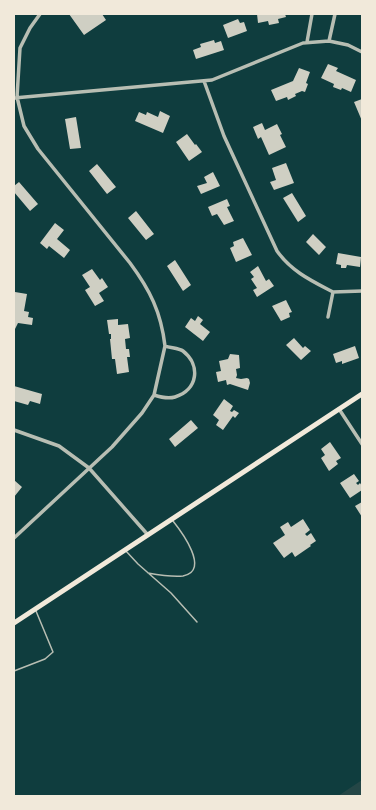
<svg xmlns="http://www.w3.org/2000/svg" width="376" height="810" viewBox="0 0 376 810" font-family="'Roboto Condensed',sans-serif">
<rect width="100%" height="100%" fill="#0f3d3e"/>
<!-- green -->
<path fill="#244646" d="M362,780v16h-24z"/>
<!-- building -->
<path fill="#cfcfc3" d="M69,14h33l4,6 -22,15z
M257,14h28l1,3 -8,2 1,4 -10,2 -1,-4 -10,2z
M238,19l2,4 4,-1 3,9 -19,7 -5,-13z
M214,40l1,3 6,-2 3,9 -28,9 -3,-9 8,-3 -1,-3z
M328,64l10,4 -2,3 20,9 -5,12 -9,-4 -1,2 -8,-3 1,-3 -13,-6z
M299,68l11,4 -4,11 2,1 -3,8 -3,-1 -7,3 1,2 -8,4 -1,-3 -11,4 -5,-11 22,-9z
M362,99v22l-8,-19z
M160,111l10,5 -7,17 -28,-12 4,-9 7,3 1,-3 11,5z
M76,117l5,31 -11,1 -5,-30z
M262,123l3,7 12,-6 5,10 -2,1 6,12 -17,8 -8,-18 -3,2 -5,-12z
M187,134l8,11 1,-1 6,8 -13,9 -13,-19z
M286,163l8,20 -20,7 -4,-8 6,-2 -4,-12z
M97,164l19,23 -9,7 -18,-23z
M213,172l7,14 -19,8 -4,-8 10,-3 -3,-6z
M19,182l19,22 -8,7 -16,-19v-6z
M292,193l14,23 -8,6 -15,-24z
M227,199l3,7 -3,1 7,14 -10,4 -7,-11 -5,2 -4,-9z
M136,211l18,23 -8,6 -18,-22z
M55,223l9,7 -7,9 13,11 -6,8 -15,-12 -2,3 -7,-6z
M313,234l13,13 -7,8 -13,-13z
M243,238l9,17 -16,7 -6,-14 4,-2 -1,-4z
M338,253l23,4 -1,10 -13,-2 -1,3h-5v-3l-5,-1z
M175,260l16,25 -8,6 -16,-25z
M258,266l8,15 3,-2 5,7 -17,11 -4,-7 4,-2 -6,-9 3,-2 -4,-5z
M92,269l8,11 2,-2 6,9 -9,6 5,8 -9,5 -10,-16 5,-3 -8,-12z
M15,292l12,2 -3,17 5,1 -1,5 5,1 -1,7 -14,-2 -4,8z
M286,300l6,12 -3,1 1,4 -9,4 -9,-15z
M198,316l5,4 -3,4 10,8 -7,9 -18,-14 6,-9 4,3z
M118,319v6l10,-1 2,14 -5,1 1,10h3l1,8h-3l2,15 -12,2 -2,-15h-3l-2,-20h1v-5h-2l-2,-14z
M294,338l9,10 2,-2 6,5 -10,9 -15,-15z
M355,346l4,12 -17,6v-3l-6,2 -3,-9z
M230,354l9,1 1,13 -4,1 1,6 -1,3 5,1 6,-1 2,1 1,4 -2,7 -18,-6 -3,1 -1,-5 -8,2 -2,-10 5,-1 -2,-10 9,-2z
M14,386l28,8 -2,10 -10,-3 -2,4 -14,-4z
M224,399l9,7 -3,5 2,1 2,-2 5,3 -4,5 -2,-2 -10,14 -7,-5 3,-5 -6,-5z
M191,420l7,8 -23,19 -6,-8z
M330,442l11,16 -5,3 2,3 -9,7 -8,-13 4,-3 -4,-6z
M354,474l5,7 -3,2 2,2 2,-2 2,3v4l-12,8 -10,-15z
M14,480l8,7 -8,10z
M362,502v15l-7,-11z
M303,519l7,11 -5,4 2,2 4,-3 5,8 -6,4 1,1 -16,11 -3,-5 -8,6 -11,-15 12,-8 -5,-8 8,-5 3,5z"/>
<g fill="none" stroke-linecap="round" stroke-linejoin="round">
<!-- service -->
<path stroke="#b8beb3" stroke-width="1.5" d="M125,550l13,14 33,29 26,29
M148,573c11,2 24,4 35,3 28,-5 -2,-45 -10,-55
M14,671l31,-12 8,-7 -17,-41"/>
<!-- minor -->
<path stroke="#b8beb3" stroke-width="3.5" d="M40,14l-10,14 -10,20 -3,49 7,29 14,23 92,114c20,27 31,49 35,83 5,2 14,2 18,5 18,14 15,39 -8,46 -7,2 -15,0 -21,-2
M335,14l-6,27 19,4 14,7
M307,42l5,-28
M204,81l20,55 53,115c15,21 35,30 56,41l-5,25
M14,98l198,-18 91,-37 26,-2
M333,292l29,-1
M339,409l23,35
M14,430l45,16 30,22 59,67
M14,538l98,-91 30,-34 12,-18 11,-49"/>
<!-- secondary -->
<path stroke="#f1e9da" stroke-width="5" d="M14,623l348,-229"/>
</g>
<!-- border -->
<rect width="376" height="810" fill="none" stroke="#f1e9da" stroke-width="30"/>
</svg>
